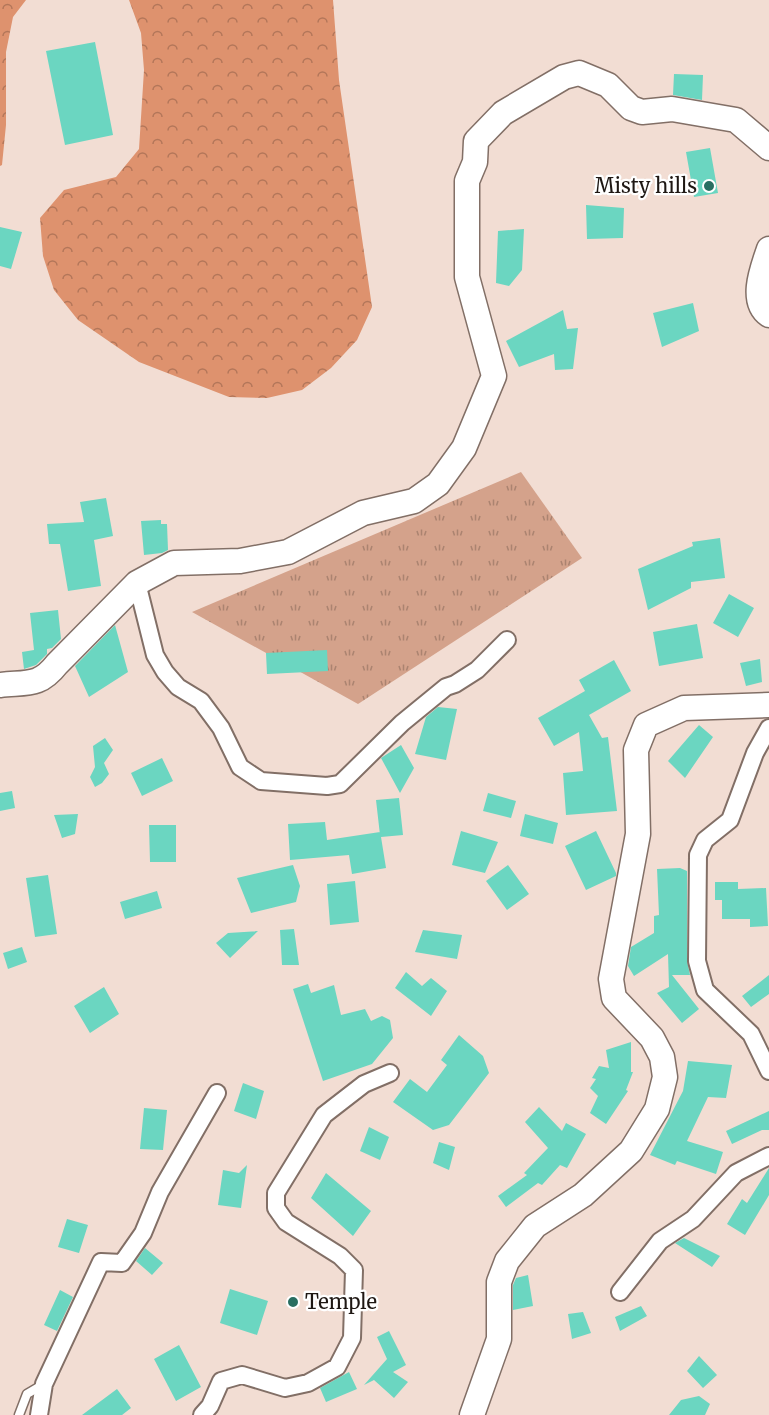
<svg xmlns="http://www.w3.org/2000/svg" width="769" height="1415" viewBox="0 0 769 1415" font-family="Merriweather,serif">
<defs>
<pattern id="grass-tufts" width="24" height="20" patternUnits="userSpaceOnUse" patternTransform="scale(1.5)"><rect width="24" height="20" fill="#d4a28b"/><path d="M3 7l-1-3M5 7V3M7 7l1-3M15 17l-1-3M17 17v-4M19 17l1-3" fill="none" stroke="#ab8370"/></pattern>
<pattern id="forest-crowns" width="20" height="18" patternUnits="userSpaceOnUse" patternTransform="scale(1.5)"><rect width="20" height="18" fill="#de926e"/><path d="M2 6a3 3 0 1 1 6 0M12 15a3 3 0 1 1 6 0" fill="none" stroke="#b37659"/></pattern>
</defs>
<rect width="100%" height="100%" fill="#f2ddd3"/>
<!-- grass -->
<path fill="url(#grass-tufts)" d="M521,472l61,86 -224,146 -166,-92z"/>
<!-- forest -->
<path fill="url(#forest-crowns)" d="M0,0h26l-13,17 -7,35v73l-4,40 -2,1z
M129,0h204l6,80 33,227 -15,33 -26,28 -29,22 -35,8 -38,-1 -90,-35 -61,-42 -24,-30 -11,-34 -3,-38 24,-28 52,-13 23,-28 5,-79 -3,-37z"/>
<!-- building -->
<path fill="#6bd6c1" d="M95,42l18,93 -48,10 -19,-94z
M674,74l29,1 -1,25 -29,-5z
M710,148l8,45 -24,4 -8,-45z
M586,205l38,3 -1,30 -36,1z
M0,227l22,5 -11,37 -11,-3z
M524,229l-2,41 -13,16 -13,-3 2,-52z
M693,303l6,28 -37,16 -9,-34z
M563,310l4,19 11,-1 -5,41 -18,1 -1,-16 -35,13 -13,-26z
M106,498l7,38 -19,4 7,46 -33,5 -8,-47h-11l-2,-20 37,-2 -4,-20z
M161,520v4h6l1,26 -6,3 -18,2 -3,-34z
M720,538l5,40 -34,4v6l-43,22 -10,-41 55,-23 -1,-4z
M729,594l25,14 -16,29 -25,-14z
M58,610l3,29 -9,9 -5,1v5l-11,11 -12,4 -2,-17 12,-2 -4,-37z
M697,624l6,34 -44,8 -6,-34z
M115,625l13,47 -39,25 -14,-31z
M327,650l1,21 -61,3 -1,-21z
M760,659l2,23 -16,4 -6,-23z
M614,660l17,31 -42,24 13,23 6,-1 9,74 -51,4 -3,-42 20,-2 -4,-39 -25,14 -16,-28 47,-27 -6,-11z
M438,707l19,2 -11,51 -31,-6 11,-37z
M699,725l14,12 -28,41 -17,-17z
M105,738l8,12 -9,13 5,11 -7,9 -7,4 -5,-10 5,-10 -2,-21z
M401,745l13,23 -14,25 -19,-35z
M162,758l11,23 -31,15 -11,-23z
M12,791l3,17 -15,3v-18z
M488,793l28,8 -5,17 -28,-7z
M399,798l4,37 -22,2 5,31 -34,6 -3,-19 -59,5 -2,-36 37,-2 2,18 53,-8v3l-4,-35z
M78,814l-3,20 -13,4 -8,-23z
M525,814l33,9 -5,21 -33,-8z
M149,825h27v37h-26z
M461,831l37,11 -13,31 -33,-8z
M596,831l20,42v3l-30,14 -21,-44z
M293,865l7,21 -4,16 -45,11 -14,-35z
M508,865l21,29 -22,16 -21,-29z
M680,868l7,3v90l3,14h-18l27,34 -17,14 -25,-30 12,-6 -1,-33 -34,22 -6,-10 3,-19 23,-14v-17l5,-1 -2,-46z
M48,875l9,59 -22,3 -9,-59z
M355,881l4,41 -29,3 -3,-41z
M715,882h23v7l28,-1 2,38 -18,1v-8h-28v-19h-7z
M157,891l5,17 -37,11 -5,-17z
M294,929l5,36h-17l-2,-35z
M423,930l39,5 -5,24 -42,-7z
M258,931l-28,27 -14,-15 12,-10z
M22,947l5,15 -19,7 -5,-16z
M406,972l16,14 9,-8 16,13 -16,25 -36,-28z
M769,975v19l-18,13 -9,-11z
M308,984l3,9 23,-8 7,30 24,-6 6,12 11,-5 8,4 3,18 -21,26 -49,17 -30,-92z
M104,987l15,27 -29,19 -16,-27z
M459,1035l24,21 6,17 -40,52 -16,5 -40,-28 17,-23 17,13 20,-27 -6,-5z
M631,1042v30h2l-7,18 2,1 -22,33 -16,-11 8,-17 -8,-8 6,-9 -4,-1 7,-12 10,2 -3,-18z
M688,1061l44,4 -6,33 -18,-1 -21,44 36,11 -7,22 -39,-13 -2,4 -25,-10 33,-64z
M243,1083l21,8 -8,28 -22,-8z
M539,1107l23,24 4,-8 20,11 -19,34 -7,-3 -18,20 -4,-2 -32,24 -8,-11 29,-21 -3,-2 24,-25 -23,-26z
M144,1108l23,2 -4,40 -23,-1z
M769,1111v19h-7l-30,14 -6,-13z
M369,1127l20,10 -9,23 -20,-9z
M439,1142l16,5 -6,23 -16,-7z
M247,1165l-6,43 -23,-3 5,-35 16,3z
M769,1168v27l-24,40 -18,-11 15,-25 5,4z
M326,1173l45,38 -18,25 -42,-38z
M67,1219l21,6 -9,28 -21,-6z
M684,1238l36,18 -8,11 -37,-24z
M145,1248l18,15 -11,12 -16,-14z
M528,1275l5,31 -20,4v-25l3,-7z
M230,1289l38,12 -11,34 -37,-12z
M60,1290l13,7 -16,34 -13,-6z
M641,1306l6,10 -27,15 -5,-14z
M583,1312l8,21 -19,6 -4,-25z
M389,1331l17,34 -13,7 15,10 -14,16 -20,-18 -10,5 23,-26 -10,-22z
M179,1345l22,42 -25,14 -22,-42z
M699,1356l18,19 -14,13 -16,-17z
M349,1372l8,17 -31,13 -6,-14z
M117,1389l14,19 -9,7h-40z
M699,1396l11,8 -5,11h-36l12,-15z"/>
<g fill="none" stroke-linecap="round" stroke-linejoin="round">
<defs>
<path id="lane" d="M19,1415l8,-21 17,-10"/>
<path id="street" d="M137,583l18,72 10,17 13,15 23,14 20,27 19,39 21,14 66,5 13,-2 62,-61 44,-36 9,-3 22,-14 30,-30
M769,728l-14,25 -25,67 -25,20 -7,15 -1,106 8,29 46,44 18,37
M620,1292l40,-51 33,-22 43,-46 33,-17
M39,1415l5,-31 57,-122 21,1 21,-30 17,-41 57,-99
M202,1415l8,-9 11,-25 21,-6 43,13 23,-5 29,-16 15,-29 2,-68 -14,-14 -54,-34 -10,-14v-15l48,-78 40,-31 26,-11"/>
<path id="secondary" d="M769,249c-6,18 -20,52 0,66
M0,685c27,-3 39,2 57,-21l80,-81 37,-20 66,-2 48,-9 75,-39 51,-12 24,-17 26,-36 30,-72 -27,-99v-96l8,-19 1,-21 27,-28 61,-36 15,-4 29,12 23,23 11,4 30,-3 64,11 33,28
M472,1415l27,-76v-57l8,-21 28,-35 48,-31 48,-44 26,-42 8,-32 -3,-20 -10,-19 -38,-40 -3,-19 27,-145 -2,-84 10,-25 38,-17 85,-3"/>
</defs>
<!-- lane casing -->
<use href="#lane" stroke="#826f66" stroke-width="11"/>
<!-- street casing -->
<use href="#street" stroke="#826f66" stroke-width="20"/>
<!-- secondary casing -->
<use href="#secondary" stroke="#826f66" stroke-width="27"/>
<!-- lane -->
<use href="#lane" stroke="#fff" stroke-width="8"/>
<!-- street -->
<use href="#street" stroke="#fff" stroke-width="16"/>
<!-- secondary -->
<use href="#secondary" stroke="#fff" stroke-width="24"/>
</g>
<!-- markers -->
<g fill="#296e61" stroke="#fff" stroke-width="2">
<circle cx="709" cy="186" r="6"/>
<circle cx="293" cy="1302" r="6"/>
</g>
<g text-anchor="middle" stroke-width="4.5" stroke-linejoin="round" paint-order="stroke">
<!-- poi labels -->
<g font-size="20" fill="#1e1713" stroke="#fff" text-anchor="end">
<text x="697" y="193">Misty hills</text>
<text x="305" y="1309" text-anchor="start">Temple</text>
</g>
</g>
</svg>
